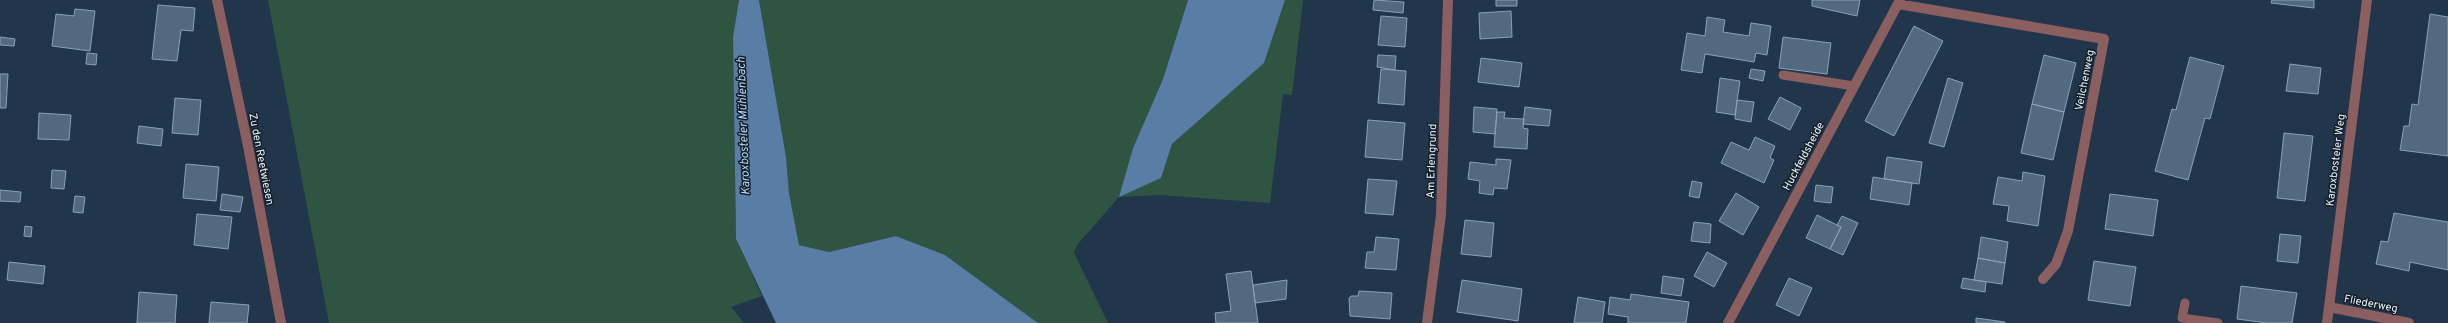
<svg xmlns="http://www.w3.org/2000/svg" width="2448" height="323" viewBox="0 0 2448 323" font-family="Overpass,sans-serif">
<rect width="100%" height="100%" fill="#21364b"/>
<!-- green -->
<path fill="#2f5542" d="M268,0h471l-6,37 3,202 26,57 -31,11 13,16h-415z
M759,0h429l-25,79 -30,69 -13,48 41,-18 11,-34 92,-81 21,-63h18l-11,95 -9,-1 -13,109 -111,-8 -40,2 -42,48 -3,8 34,70h-70l-93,-68 -49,-19 -67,16 -30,-7 -10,-52 -3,-36z"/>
<!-- water -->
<path fill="#597da4" d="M739,0h20l27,157 3,36 10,52 30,7 67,-16 49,19 93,68h-262l-40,-84 -3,-202z
M1188,0h97l-21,63 -92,81 -11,34 -42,19 14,-49 30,-69z"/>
<!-- building -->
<path fill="#526980" stroke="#89a1bb" d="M1374,0l30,2 -1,11 -30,-3z
M1496,0h21v6h-21z
M1812,0h48l-3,16 -45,-10z
M2272,0h42v8l-43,-5z
M158,5l37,3 -2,23 -12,-1 -4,31 -25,-2z
M75,9l20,2 -5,40 -38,-5 4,-32 18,2z
M1511,11l1,26 -32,2 -1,-26z
M2430,14l18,3v139l-48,-6 4,-24h5l3,-22 6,1z
M1381,16l26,2 -2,29 -27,-2z
M1707,17l18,3 -2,12 26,4 2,-13 20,3 -4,29 -11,-2 -2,9 -49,-8 -3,19 -21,-3 6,-37 18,3z
M1914,26l29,15 -49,95 -29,-15z
M0,37l15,2 -1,7 -14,-1z
M1783,37l48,6 -4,31 -48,-6z
M87,53l10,1 -1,11 -10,-1z
M1378,55l18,1 -1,14 -18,-3z
M2044,55l32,8 -12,49 -32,-8z
M2190,57l34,9 -14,53 -5,-1 -17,62 -33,-9 17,-62 4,1z
M1481,58l41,5 -3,24 -41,-5z
M2290,64l31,4 -3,26 -32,-3z
M1381,69l25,2 -2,34 -26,-2z
M1751,69l14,2 -2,10 -14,-3z
M0,74h8l-2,34h-6z
M1720,78l20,3 -5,34 -19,-3z
M1948,78l15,5 -19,64 -15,-4z
M1780,97l21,11 -11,22 -22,-11z
M175,98l26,2 -3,35 -26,-2z
M1737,100l17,2 -3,20 -16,-3z
M2032,104l32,8 -11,48 -32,-7z
M1474,107l23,2 -2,25 -22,-2z
M1525,107l26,3 -2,16 -26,-2z
M1497,112h8l-1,6 20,1 -1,9 5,1 -1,20 -33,-2z
M39,113l32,2 -2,25 -31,-1z
M1368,120l37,3 -3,37 -37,-3z
M139,126l24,3 -2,17 -24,-3z
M2284,133l29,3 -8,65 -28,-3z
M1755,137l20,9 -5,12 4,2 -10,23 -43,-20 10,-21 18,8z
M1887,157l35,5 -3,22 -35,-5z
M1496,159l15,1 -4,29 -13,-1 -1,7 -14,-2 1,-12 -12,-2 2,-17 26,3z
M186,164l33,3 -3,34 -33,-3z
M52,170l14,1 -2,18 -13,-1z
M2023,172l22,4 -7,50 -31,-5 2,-15 -16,-2 5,-27 24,4z
M1873,177l39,6 -3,22 -39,-6z
M1368,179l29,2 -4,34 -28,-2z
M1692,181l10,2 -3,15 -10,-2z
M1816,185l17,2 -2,16 -17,-2z
M0,190l21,2 -1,10 -20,-1z
M1736,193l23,14 -16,28 -24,-14z
M222,194l21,3 -3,15 -20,-2z
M2110,194l48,6 -5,36 -48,-7z
M75,196l10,1 -2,16 -10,-1z
M2394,213l54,9v48l-38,-8 -1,9 -33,-7 5,-23 7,1z
M197,214l35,3 -4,32 -34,-4z
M1817,215l24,12 -11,22 -24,-11z
M1842,216l16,7 -15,32 -13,-6 11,-22 -4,-2z
M1465,220l29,3 -3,34 -30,-3z
M1694,222l17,2 -1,19 -19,-2z
M25,226l7,1 -1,10 -7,-1z
M2280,234l21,2 -3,27 -21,-2z
M1376,237l23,2 -3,31 -31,-2 2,-16h7z
M1981,237l27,5 -3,21 -27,-5z
M1707,252l20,11 -13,24 -20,-11z
M1978,258l27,5 -3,21 -28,-4z
M2094,261l42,6 -6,39 -42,-6z
M9,262l36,4 -2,18 -36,-4z
M1251,271l7,52h-42l-1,-10 16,-2 -5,-37z
M1663,276l21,3 -3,17 -20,-3z
M1789,278l23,10 -13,28 -23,-11z
M1963,278l23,4 -1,10 -24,-4z
M1287,280l-1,19 -31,4 -2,-18z
M1462,280l60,9 -4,32 -61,-9z
M2241,286l56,7 -5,30h-25l-30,-4z
M1359,291l33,2 -2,26 -40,-3 -1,-18 2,-2h7z
M139,292l38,3 -2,28h-38z
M1631,294l58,8 -3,21h-58v-6l-20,-3 2,-17 20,3z
M1578,297l27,5 -3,21h-28z
M211,302l38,3 -2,18h-38z
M1976,318l29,4v1h-29z"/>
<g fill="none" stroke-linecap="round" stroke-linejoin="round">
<!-- lane -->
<path stroke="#8b5e5f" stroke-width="9" d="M1783,75l71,11
M2185,303l-3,15 36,5"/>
<!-- street -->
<path stroke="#8b5e5f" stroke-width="10" d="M217,0l31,146 33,177
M1898,4l206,35 -36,192 -12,33 -13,15
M2329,307l80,16
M1427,323l14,-108 7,-215
M1728,323l172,-323
M2327,323l40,-323"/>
</g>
<g text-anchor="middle" stroke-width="3" stroke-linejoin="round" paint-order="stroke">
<!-- street labels -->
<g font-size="11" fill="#e8f3fe" stroke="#131d26">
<text transform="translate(2084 80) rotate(-79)" y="4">Veilchenweg</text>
<text transform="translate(1803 156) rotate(-62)" y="4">Huckfeldsheide</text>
<text transform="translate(262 159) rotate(79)" y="4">Zu den Reetwiesen</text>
<text transform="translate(2335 160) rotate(-83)" y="4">Karoxbosteler Weg</text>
<text transform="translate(1431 161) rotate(-88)" y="4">Am Erlengrund</text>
<text transform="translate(2371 303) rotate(11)" y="4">Fliederweg</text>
</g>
<!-- water labels -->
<g font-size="12" font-style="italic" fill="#b9daff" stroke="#131d26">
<text transform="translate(743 126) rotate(-92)" y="4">Karoxbosteler Mühlenbach</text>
</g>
</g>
</svg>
